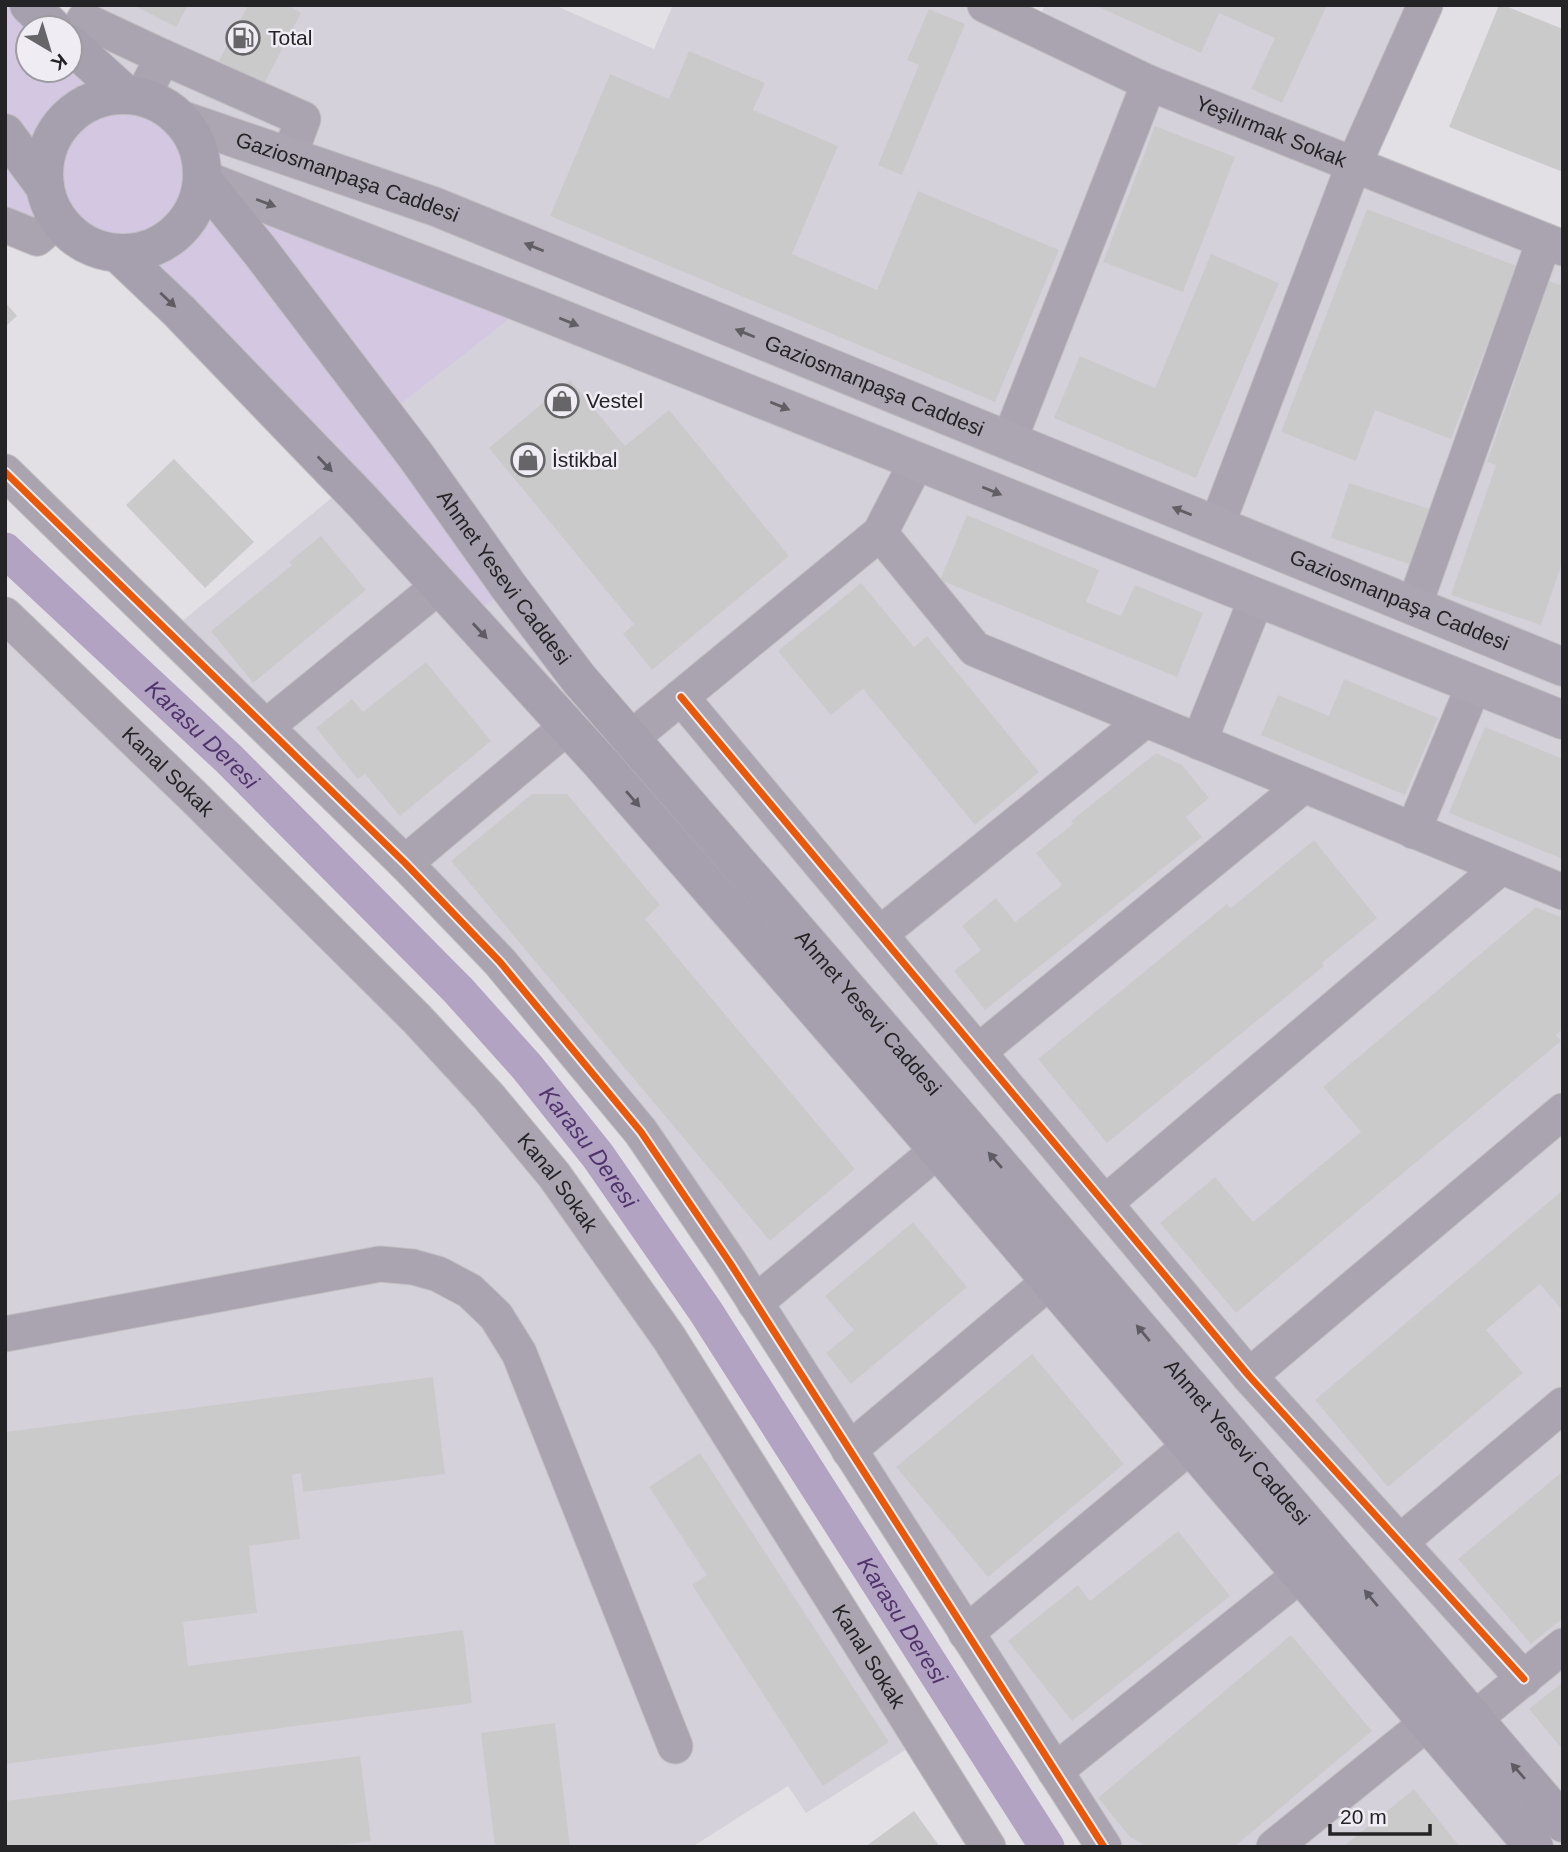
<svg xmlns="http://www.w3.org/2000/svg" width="1568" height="1852" viewBox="0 0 1568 1852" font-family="Arial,sans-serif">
<rect width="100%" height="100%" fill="#e2e0e5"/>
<!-- built -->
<path fill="#d5d1da" d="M92,5h462l100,44 19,-44h312l49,23 11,-23h380l-71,159 209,84v1599h-459l-463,-715 -472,-500 177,-146 -189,-384 -87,-60z
M5,615l484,482 432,643 -115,73 -18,-27 -96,61h-687z"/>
<!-- green -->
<path fill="#d4c7e2" d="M5,5h24l-1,65h42l87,32c26,16 38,34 45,63l325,140 -142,111 124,171 -40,31 -369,-368 -16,-7 -15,-11 -64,-7z"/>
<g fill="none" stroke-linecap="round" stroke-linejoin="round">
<!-- canal -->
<path stroke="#b2a3c3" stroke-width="35" id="s1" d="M5,550l224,209 229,231 69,77 71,89 108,156 341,535"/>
</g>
<!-- building -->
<path fill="#cbcacb" d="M133,5h55l-12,22z
M248,5h39l14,8 -37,71 -45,-23z
M1094,5h233l-45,98 -31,-14 24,-51 -56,-25 -18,40z
M1499,5h4l60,24v143l-114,-45z
M929,9l36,15 -63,151 -24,-10 41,-100 -12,-5z
M689,51l76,32 -12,27 85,36 -46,108 85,36 41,-99 141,59 -64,152 -445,-186 60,-142 59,25z
M1155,126l80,31 -52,135 -80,-30z
M1367,209l150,57 -66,173 -76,-29 -19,51 -75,-29z
M1211,254l68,29 -83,195 -142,-60 26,-62 75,32z
M1549,281l14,5v274l-22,65 -90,-30 45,-130 -9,-3z
M5,302l12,14 -12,11z
M570,380l55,66 44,-36 120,146 -137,114 -29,-36 11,-10 -145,-176z
M174,459l80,83 -49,46 -79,-83z
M1349,483l81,26 -18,56 -81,-27z
M967,515l132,55 -13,32 35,14 14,-31 68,28 -26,64 -237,-97z
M321,536l45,54 -113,93 -42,-52 81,-66 -3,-3z
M861,583l53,64 13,-11 112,136 -64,53 -112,-136 -32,26 -53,-64z
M426,662l65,79 -91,75 -35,-42 -7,5 -42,-51 36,-29 11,13z
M1344,679l94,39 -33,77 -144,-60 17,-40 51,21z
M1485,727l78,32v100l-114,-46z
M1156,753l26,12 27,33 -23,19 16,20 -217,173 -31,-39 27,-21 -19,-24 34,-28 19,24 47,-37 -26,-32 37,-29 -2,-3z
M532,794h35l93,111 -15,14 210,250 -85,72 -319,-380z
M1314,840l63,78 -55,45 2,3 -217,177 -69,-84 189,-155 4,4z
M1536,907l27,11v111l-7,6 5,6 -325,272 -76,-90 55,-46 38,45 108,-90 -38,-45z
M1563,1190v121l-23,-27 -54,46 37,43 -135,114 -73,-87z
M913,1222l54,65 -116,97 -25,-31 28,-23 -29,-34z
M1032,1354l92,110 -136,113 -92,-110z
M433,1377l12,97 -142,18 -2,-19 -9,2 8,64 -51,7 8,67 -74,9 5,44 275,-36 9,73 -467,61v-332z
M700,1453l189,289 -66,44 -131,-201 15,-10 -58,-88z
M1563,1471v147l-32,26 -73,-85z
M1178,1531l52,65 -158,125 -64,-80 70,-56 12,16z
M1291,1635l81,96 -138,116h-86l-18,-10 -32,-39z
M1563,1682v68l-34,-41z
M555,1723l15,124h-75l-14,-114z
M360,1756l11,85 -45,6h-321v-46z
M1414,1789l46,58h-117l6,-5z
M914,1811l26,36h-75z"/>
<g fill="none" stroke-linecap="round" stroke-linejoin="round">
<defs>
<g id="minor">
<path id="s2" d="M985,5l164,78 414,165"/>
<path d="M84,20l79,37"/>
<path d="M142,97l21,-40 140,62 -14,38"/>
<path d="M5,225l32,13 21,-18"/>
<path d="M1009,441l140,-358"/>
<path d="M5,472l400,391 95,99 141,170 89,131 374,584"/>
<path d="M1217,525l137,-361 71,-159"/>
<path d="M880,533l95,116 588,243"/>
<path d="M1414,606l130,-365"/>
<path id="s3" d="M5,615l188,181 224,223 72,78 65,78 115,163 319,509"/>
<path d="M681,697l568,679 275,303"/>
<path d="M267,726l172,-140"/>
<path d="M630,739l250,-206 37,-72"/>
<path d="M1199,742l58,-145"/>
<path d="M1413,831l61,-146"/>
<path d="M405,863l163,-137"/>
<path d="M880,934l265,-214"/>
<path d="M978,1052l326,-267"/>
<path d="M1105,1203l396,-336"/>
<path d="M755,1303l183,-153"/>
<path d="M5,1334l375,-70 33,3 25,7 32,17 26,25 23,37 156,393"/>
<path d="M1249,1376l314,-265"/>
<path d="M849,1450l201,-169"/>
<path d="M1400,1542l163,-137"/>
<path d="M966,1633l224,-187"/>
<path d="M1474,1719l89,-73"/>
<path d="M1055,1771l246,-197"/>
<path d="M1274,1847l153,-124"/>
</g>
<g id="major">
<path id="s4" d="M182,120l254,87 1127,460"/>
<path d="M202,179l325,126 1036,415"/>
</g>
<g id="highway">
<path d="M29,5l24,23"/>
<path d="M70,44l56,51"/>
<circle cx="123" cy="174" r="79"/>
<path d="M5,133l40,54"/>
<path id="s5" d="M202,179l58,72 156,205 93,131 70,92 387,447 597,697"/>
<path d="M118,253l61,58 184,191 238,261 337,387 596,697"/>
</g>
</defs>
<!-- minor casing -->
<use href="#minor" stroke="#c0bfc2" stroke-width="37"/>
<!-- major casing -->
<use href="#major" stroke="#c0bfc2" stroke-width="40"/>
<!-- highway casing -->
<use href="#highway" stroke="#c0bfc2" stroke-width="40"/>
<!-- minor -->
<use href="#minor" stroke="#aaa4b0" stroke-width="35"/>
<!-- major -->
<use href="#major" stroke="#aca6b2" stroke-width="38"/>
<!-- highway -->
<use href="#highway" stroke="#a6a0ae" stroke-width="38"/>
<defs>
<path id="cycleway" d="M5,472l400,391 95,99 141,170 89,131 374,584
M681,697l568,679 275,303"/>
</defs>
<!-- cycleway casing -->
<use href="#cycleway" stroke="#f0ecf4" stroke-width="11"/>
<!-- cycleway -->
<use href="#cycleway" stroke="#e8590c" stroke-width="7"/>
</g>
<!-- one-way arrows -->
<defs><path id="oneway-solid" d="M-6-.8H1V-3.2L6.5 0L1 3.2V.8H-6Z" transform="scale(1.75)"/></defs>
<g fill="#615e64">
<use href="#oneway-solid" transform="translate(266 203) rotate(21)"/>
<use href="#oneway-solid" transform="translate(534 247) rotate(-158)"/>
<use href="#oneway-solid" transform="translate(569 322) rotate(22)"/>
<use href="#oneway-solid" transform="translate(745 333) rotate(-158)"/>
<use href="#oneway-solid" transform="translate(780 406) rotate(22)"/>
<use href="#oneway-solid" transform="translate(992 491) rotate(22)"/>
<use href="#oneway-solid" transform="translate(1182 511) rotate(-158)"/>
</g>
<g fill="#5e5b63">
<use href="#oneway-solid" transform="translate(168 300) rotate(43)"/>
<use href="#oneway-solid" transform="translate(325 464) rotate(46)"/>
<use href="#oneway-solid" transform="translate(480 631) rotate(47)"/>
<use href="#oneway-solid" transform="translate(633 799) rotate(49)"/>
<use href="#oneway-solid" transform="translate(995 1160) rotate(-131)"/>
<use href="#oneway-solid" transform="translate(1143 1333) rotate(-130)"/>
<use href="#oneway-solid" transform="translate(1371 1598) rotate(-130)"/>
<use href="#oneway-solid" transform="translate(1518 1771) rotate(-131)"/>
</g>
<!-- icons -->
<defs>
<symbol id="fuel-ring" viewBox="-11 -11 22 22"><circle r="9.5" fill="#f0ecf4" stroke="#666568" stroke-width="1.5"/><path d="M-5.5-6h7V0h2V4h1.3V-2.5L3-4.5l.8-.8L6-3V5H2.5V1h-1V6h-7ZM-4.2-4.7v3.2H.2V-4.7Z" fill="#666568"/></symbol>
<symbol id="shop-ring" viewBox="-11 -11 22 22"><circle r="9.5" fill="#f0ecf4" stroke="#666568" stroke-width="1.5"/><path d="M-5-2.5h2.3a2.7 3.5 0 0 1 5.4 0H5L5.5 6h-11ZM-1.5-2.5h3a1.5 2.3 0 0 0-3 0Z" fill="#666568"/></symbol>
</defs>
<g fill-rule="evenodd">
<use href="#fuel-ring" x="224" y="19" width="38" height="38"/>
<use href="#shop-ring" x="543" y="382" width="38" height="38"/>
<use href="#shop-ring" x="509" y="441" width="38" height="38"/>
</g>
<g text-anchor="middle" stroke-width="5" stroke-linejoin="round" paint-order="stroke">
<!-- poi labels -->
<g font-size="21" fill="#242325" stroke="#f0ecf4" text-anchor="start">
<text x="268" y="45">Total</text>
<text x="586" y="408">Vestel</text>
<text x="552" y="467">İstikbal</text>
</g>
<!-- street labels -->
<g font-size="21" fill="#242325" stroke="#f0ecf4">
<text dy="7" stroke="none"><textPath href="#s2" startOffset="313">Yeşilırmak Sokak</textPath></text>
<text dy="7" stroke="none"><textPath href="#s4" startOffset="175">Gaziosmanpaşa Caddesi</textPath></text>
<text dy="7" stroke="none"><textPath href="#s4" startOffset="742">Gaziosmanpaşa Caddesi</textPath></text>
<text dy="7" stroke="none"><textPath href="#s5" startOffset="500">Ahmet Yesevi Caddesi</textPath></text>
<text dy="7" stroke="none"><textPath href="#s4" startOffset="1309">Gaziosmanpaşa Caddesi</textPath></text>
<text dy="7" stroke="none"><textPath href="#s3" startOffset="226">Kanal Sokak</textPath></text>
<text dy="7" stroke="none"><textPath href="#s5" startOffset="1068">Ahmet Yesevi Caddesi</textPath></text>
<text dy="7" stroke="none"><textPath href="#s3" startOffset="793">Kanal Sokak</textPath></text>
<text dy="7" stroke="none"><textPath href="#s5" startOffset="1634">Ahmet Yesevi Caddesi</textPath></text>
<text dy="7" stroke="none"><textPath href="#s3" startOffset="1360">Kanal Sokak</textPath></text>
</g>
<!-- water labels -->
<g font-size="23" font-style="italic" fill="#50336b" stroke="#f0ecf4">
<text dy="8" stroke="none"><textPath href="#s1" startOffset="270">Karasu Deresi</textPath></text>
<text dy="8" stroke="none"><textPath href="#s1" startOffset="836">Karasu Deresi</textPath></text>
<text dy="8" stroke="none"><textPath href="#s1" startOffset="1404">Karasu Deresi</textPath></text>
</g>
</g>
<!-- border -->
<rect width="1568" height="1852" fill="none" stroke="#242325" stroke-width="14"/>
<!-- north arrow -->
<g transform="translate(49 49) rotate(142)"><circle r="33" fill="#f0ecf4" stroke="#9e9ca1" stroke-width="2"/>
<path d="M0-5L12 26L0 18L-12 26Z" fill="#666568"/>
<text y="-10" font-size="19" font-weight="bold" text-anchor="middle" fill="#242325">K</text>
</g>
<!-- scale -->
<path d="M1330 1824v10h100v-10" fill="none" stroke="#242325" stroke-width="3.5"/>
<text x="1340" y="1824" font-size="21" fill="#242325" stroke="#f0ecf4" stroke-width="5" paint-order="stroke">20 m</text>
</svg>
